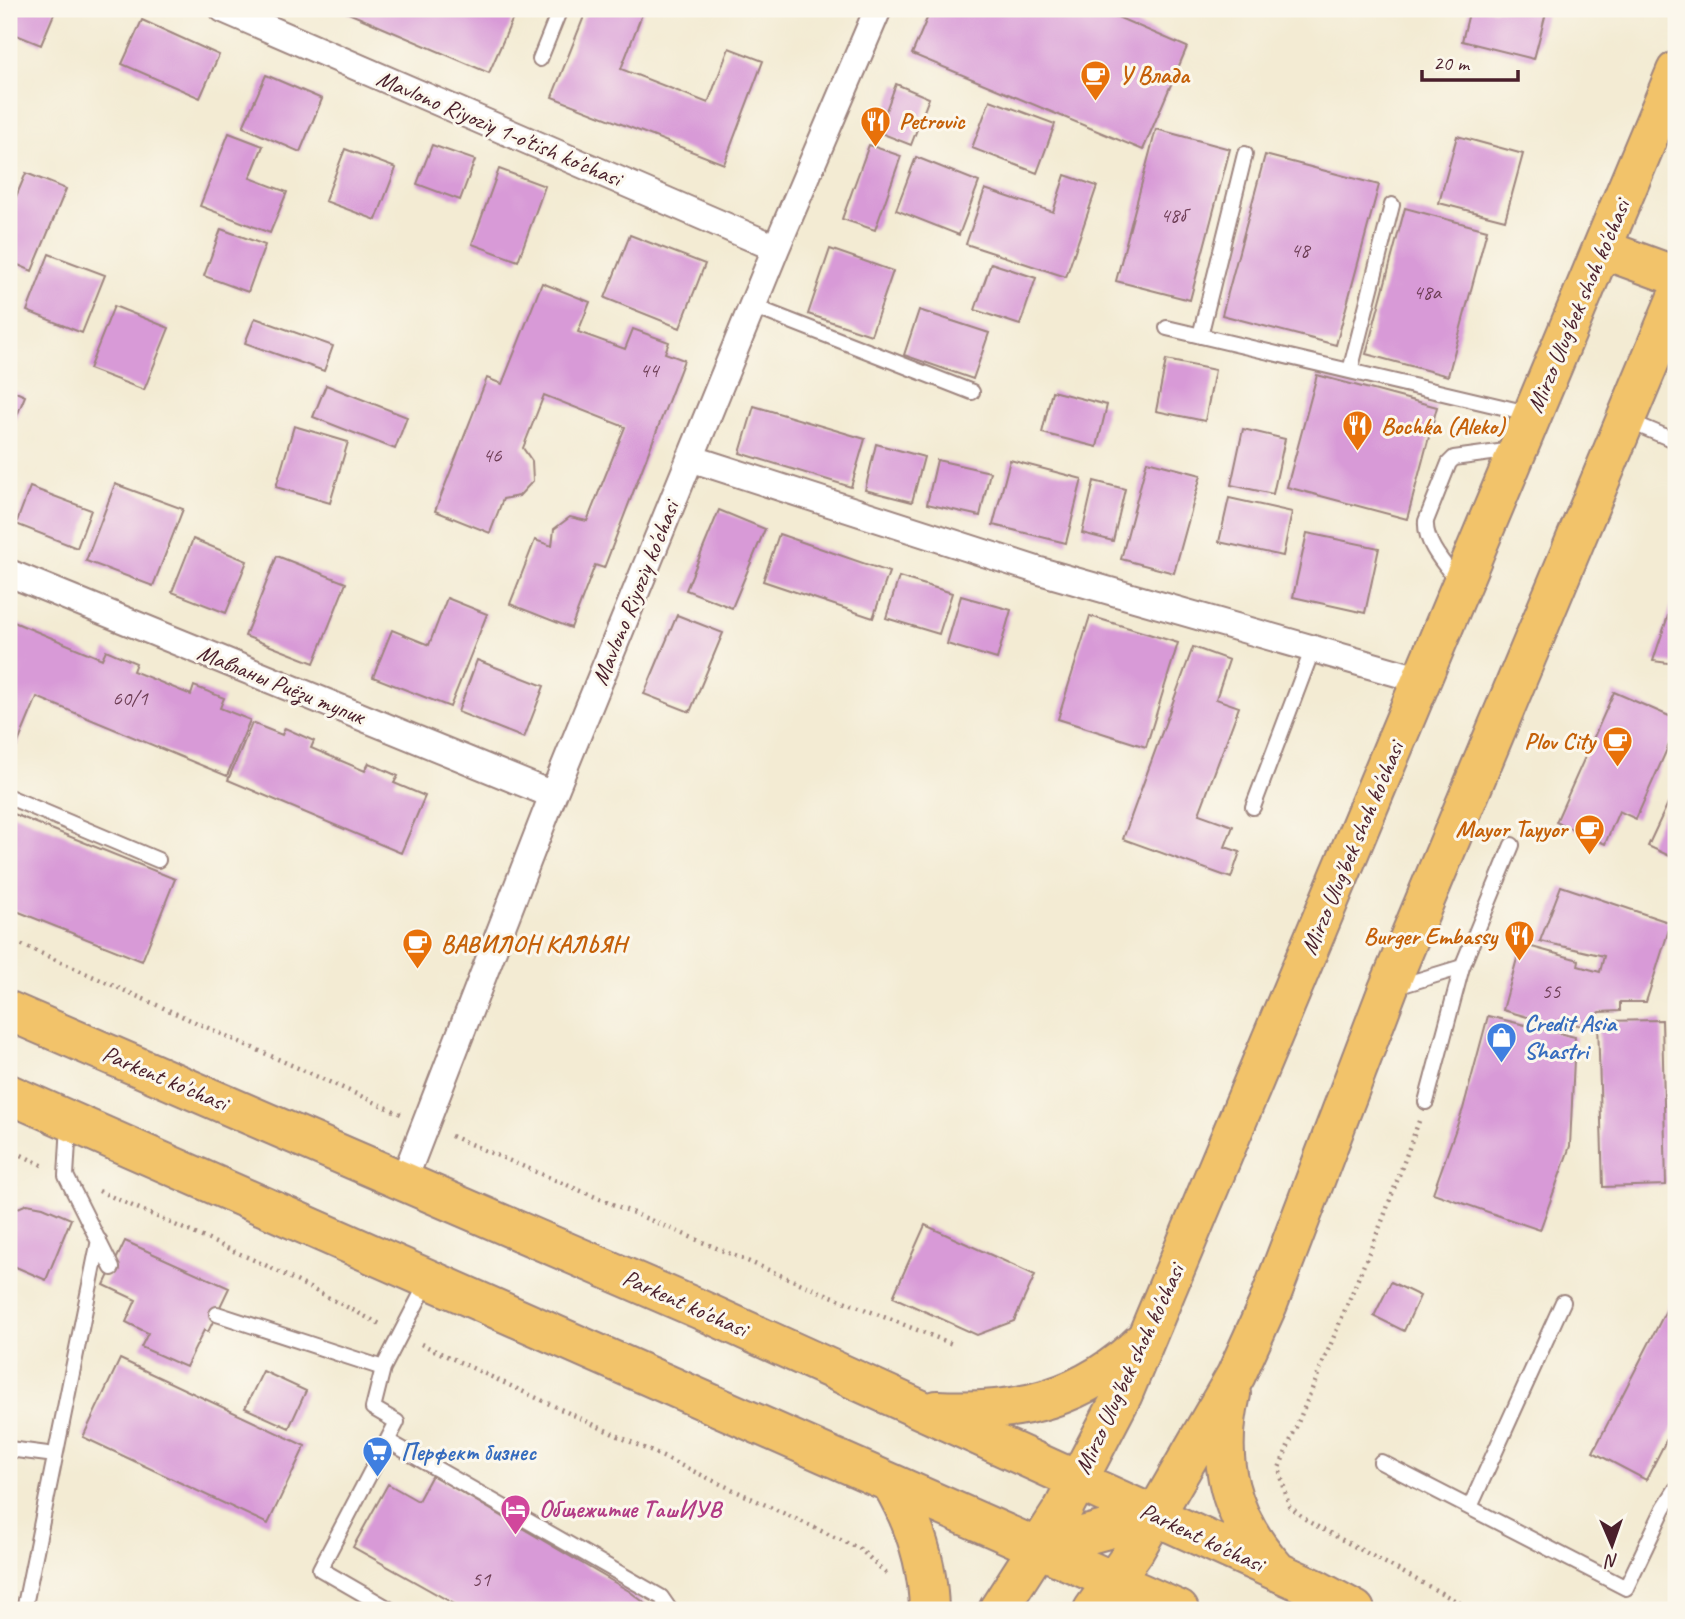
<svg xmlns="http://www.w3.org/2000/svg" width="1685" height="1619" viewBox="0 0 1685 1619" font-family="Caveat,sans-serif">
<rect width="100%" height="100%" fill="#fbf7ec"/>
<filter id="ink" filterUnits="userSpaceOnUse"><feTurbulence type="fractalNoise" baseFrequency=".0143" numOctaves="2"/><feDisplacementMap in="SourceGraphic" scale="14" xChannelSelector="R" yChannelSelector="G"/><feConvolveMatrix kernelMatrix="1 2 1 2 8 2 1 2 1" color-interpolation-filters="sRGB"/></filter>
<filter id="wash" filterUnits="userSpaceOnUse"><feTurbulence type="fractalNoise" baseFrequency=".00686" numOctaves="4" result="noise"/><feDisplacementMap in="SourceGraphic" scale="28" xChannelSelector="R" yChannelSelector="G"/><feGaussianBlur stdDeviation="1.57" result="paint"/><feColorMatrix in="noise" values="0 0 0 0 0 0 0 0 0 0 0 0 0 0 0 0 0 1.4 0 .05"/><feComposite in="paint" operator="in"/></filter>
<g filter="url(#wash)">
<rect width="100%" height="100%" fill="#f3ebd3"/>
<g id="blocks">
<!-- building -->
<path fill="#d89ad7" d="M9,9h47l-15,36 -32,-13z
M339,9h178l-28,64z
M587,9h57l-23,60 87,34 21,-55 34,13 -39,103 -172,-67z
M931,9h168l88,38 -44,103 -231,-96z
M1470,9h77l-13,50 -72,-18z
M142,20l77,35 -19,43 -78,-34z
M266,75l56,24 -22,53 -57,-25z
M896,84l33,14 -18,47 -33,-13z
M990,100l65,24 -18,49 -65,-25z
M1156,129l74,20 -40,151 -74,-19z
M229,133l34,13 -13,32 37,14 -17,41 -70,-27z
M1457,136l66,18 -18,66 -66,-17z
M432,145l43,15 -15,40 -43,-16z
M869,145l32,11 -26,74 -33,-11z
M345,149l51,19 -20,52 -51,-19z
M1265,155l114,30 -43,160 -114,-30z
M916,157l63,25 -20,53 -63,-25z
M499,169l46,17 -27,75 -46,-17z
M26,173l40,16 -34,82 -23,-10v-48z
M1065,175l32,11 -31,91 -100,-33 19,-55 68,23z
M1405,208l82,22 -39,146 -82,-22z
M221,229l44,16 -17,47 -44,-16z
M630,235l75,29 -25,64 -75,-30z
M830,249l63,22 -22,64 -63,-21z
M49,254l56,21 -23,58 -55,-22z
M991,263l45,15 -16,47 -45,-15z
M542,283l48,19 -12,30 47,17 8,-20 36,13 -4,11 19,7 -80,208 -9,-3 -24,63 -61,-24 25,-64 17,6 2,-17 16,-12 17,4 38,-94 -81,-32 -21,53 9,13 1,20 -14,15 -16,3 -13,34 -55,-22 52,-133 15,6z
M114,306l55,22 -25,62 -55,-21z
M919,310l70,23 -16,46 -69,-24z
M255,318l78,28 -9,25 -79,-28z
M1166,360l49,10 -10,51 -49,-10z
M1317,375l120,32 -30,112 -120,-32z
M326,385l81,32 -12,32 -82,-32z
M9,389l16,7 -16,39z
M1052,391l55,14 -10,42 -55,-14z
M754,406l111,33 -14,48 -111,-34z
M294,426l54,16 -18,61 -54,-16z
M1243,429l42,10 -12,55 -42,-9z
M876,444l48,13 -12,45 -47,-12z
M937,460l53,12 -10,44 -53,-12z
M1010,460l72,19 -16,64 -73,-18z
M1147,461l54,14 -27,98 -53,-14z
M1094,481l31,8 -12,52 -31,-8z
M115,484l68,25 -30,77 -67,-25z
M30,487l61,23 -14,38 -61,-24z
M1229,498l63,14 -9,44 -64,-14z
M719,510l46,19 -33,79 -46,-18z
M1307,533l72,15 -14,65 -72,-16z
M779,534l110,38 -16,46 -110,-37z
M193,539l54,22 -21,52 -54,-21z
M277,556l69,27 -32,80 -69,-27z
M899,577l53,16 -13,41 -53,-16z
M1676,592v72l-23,-3z
M961,596l50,14 -14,49 -50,-15z
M447,598l40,16 -37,93 -77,-30 19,-47 37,15z
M677,615l46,18 -33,79 -46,-18z
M1090,616l88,27 -32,104 -88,-28z
M9,620l93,39 4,-9 30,13 -3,8 58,24 3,-9 30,12 -4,10 30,12 -23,56 -190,-79 -24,58 -4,-2z
M1193,647l36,13 -13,39 23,8 -40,107 34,12 -8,21 15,5 -9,26 -108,-39z
M477,660l67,26 -20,52 -66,-26z
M1614,692l62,27v10l-40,90 -17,-8 -14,33 -49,-22z
M252,723l30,12 3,-7 29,13 -3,7 54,23 4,-8 29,13 -4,7 31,13 -24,57 -173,-73z
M1676,786v73l-28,-13z
M9,812l166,67 -33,82 -133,-53z
M1561,886l110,37 -25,79h-26v9l-20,1 -15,15 -25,-7 -1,6 -56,-16 18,-66 58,16 -1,6 22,6 4,-16 -64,-15z
M1488,1016l87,21 -5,109 -30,84 -107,-37 30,-84z
M1662,1020l4,165 -63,2 -5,-166z
M27,1204l16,3 28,12 -25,61 -37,-16v-52z
M925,1225l110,50 -21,46 -37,14 -84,-38z
M125,1241l104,47 -21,44 -4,-2 -18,37 -45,-20 7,-14 -22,-11 10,-22 -32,-15z
M1391,1282l29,14 -16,35 -30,-15z
M1676,1291v138l-3,-2 -27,53 -53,-28z
M120,1359l185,87 -37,78 -185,-87z
M263,1371l43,20 -17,37 -44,-20z
M432,1475l197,116 25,19h-189l-112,-63 35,-63 30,17z"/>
</g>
</g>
<g filter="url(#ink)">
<use href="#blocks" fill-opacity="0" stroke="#9e857f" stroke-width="2"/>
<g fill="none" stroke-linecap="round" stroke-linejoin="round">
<defs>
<path id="service" d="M540,59l20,-50
M752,306l220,86
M1167,328l365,86
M1200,336l45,-182
M1350,371l42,-166
M1626,420l50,21
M1458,582c-12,-16 -34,-39 -32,-61l23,-58 5,-5 59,-8
M9,797l149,63
M1253,807l60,-159
M1393,988l69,-21
M1426,1102l36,-135 50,-122
M69,1124l-3,52 46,92
M217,1314l166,54 46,-89
M383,1368l-10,40 24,14 -77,147 71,41
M388,1441l273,156 9,13
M9,1449l46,6
M1381,1462l245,126 38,-80 12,-19
M1470,1507l93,-205
M24,1610l75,-370"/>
<path id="minor" d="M223,9l553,239
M690,458l350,113 382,109
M9,573l544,222
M403,1182l150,-387 223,-547 102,-239"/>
<path id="primary" d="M1602,249l74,27
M9,1011l690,298 615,279 41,22
M9,1094l1170,516
M1231,1394c-16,67 -2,123 44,174
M937,1410c82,4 147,-11 207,-70
M891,1483c24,40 37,80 38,127
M1039,1548l116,-32
M998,1610l65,-101 60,-115 553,-1323
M1093,1610l42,-60 101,-175 32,-71 120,-315 288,-690"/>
</defs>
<!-- service casing -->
<use href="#service" stroke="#9e857f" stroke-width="18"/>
<!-- minor casing -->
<use href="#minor" stroke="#9e857f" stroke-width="30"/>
<!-- primary casing -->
<use href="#primary" stroke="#9e857f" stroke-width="42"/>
<!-- path -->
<path stroke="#9e857f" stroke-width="4.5" stroke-dasharray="2 5" stroke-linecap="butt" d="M9,939l392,175
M1419,1121l-36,98 -104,249 10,38 20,16 164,88
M451,1136l365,154 139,55
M9,1149l37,18
M99,1191l166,74 117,60
M421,1344l439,205 28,26"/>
<!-- service -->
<use href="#service" stroke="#fff" stroke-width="14"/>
<!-- minor -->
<use href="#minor" stroke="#fff" stroke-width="26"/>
<!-- primary -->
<use href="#primary" stroke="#f2c36a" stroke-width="38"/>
</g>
</g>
<!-- icons -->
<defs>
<symbol id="cafe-pin" viewBox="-11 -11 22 30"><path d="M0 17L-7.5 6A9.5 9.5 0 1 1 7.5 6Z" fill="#e8710a" stroke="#fbf7ec"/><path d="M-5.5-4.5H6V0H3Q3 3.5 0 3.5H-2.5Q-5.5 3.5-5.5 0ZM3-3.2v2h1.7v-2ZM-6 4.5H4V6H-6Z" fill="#fff"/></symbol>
<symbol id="restaurant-pin" viewBox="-11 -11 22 30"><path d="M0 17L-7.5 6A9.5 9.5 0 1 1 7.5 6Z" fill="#e8710a" stroke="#fbf7ec"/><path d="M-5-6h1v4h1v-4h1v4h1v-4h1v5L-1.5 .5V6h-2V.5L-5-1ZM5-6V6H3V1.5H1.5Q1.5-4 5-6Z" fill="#fff"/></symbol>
<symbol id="shop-pin" viewBox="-11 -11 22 30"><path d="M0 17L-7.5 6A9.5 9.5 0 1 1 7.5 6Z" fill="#3f7fe0" stroke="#fbf7ec"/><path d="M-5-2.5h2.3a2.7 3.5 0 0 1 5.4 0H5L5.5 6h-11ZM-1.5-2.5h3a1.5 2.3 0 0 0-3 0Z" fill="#fff"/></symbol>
<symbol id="supermarket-pin" viewBox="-11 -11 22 30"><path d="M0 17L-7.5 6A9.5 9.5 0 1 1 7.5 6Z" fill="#3f7fe0" stroke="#fbf7ec"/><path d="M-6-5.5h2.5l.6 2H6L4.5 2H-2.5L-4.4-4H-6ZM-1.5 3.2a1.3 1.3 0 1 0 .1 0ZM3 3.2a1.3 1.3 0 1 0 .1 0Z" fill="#fff"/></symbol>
<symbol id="hotel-pin" viewBox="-11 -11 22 30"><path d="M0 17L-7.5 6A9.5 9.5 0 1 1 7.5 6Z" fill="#d1479c" stroke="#fbf7ec"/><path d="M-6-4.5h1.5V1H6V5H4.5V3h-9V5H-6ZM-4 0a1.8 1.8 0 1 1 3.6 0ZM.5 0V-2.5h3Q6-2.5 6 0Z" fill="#fff"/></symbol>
</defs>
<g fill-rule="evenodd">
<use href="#cafe-pin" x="1078" y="58" width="35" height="47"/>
<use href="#restaurant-pin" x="858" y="104" width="35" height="47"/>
<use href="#restaurant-pin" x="1340" y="408" width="35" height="47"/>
<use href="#cafe-pin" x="1600" y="724" width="35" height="47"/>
<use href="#cafe-pin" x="1572" y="812" width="35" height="47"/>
<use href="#restaurant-pin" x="1502" y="918" width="35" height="47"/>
<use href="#cafe-pin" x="400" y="926" width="35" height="47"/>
<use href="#shop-pin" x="1484" y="1020" width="35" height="47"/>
<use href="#supermarket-pin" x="360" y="1434" width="35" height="47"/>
<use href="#hotel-pin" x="498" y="1492" width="35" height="47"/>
</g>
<g text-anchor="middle" stroke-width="6" stroke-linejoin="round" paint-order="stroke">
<!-- number labels -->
<g font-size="21" fill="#6e3e56">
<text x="1173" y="222">48б</text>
<text x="1300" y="257">48</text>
<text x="1427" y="299">48а</text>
<text x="649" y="377">44</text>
<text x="492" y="462">46</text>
<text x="130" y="705">60/1</text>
<text x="1551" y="998">55</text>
<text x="481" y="1586">51</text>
</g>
<!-- food labels -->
<g font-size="24" font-weight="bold" fill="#c56008" stroke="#fbf7ec" text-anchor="start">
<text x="1119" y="83">У Влада</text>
<text x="899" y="129">Petrovic</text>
<text x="1381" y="434">Bochka (Aleko)</text>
<text x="1595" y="749" text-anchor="end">Plov City</text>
<text x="1567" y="837" text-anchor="end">Mayor Tayyor</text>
<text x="1497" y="944" text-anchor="end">Burger Embassy</text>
<text x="441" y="952">ВАВИЛОН КАЛЬЯН</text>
</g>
<!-- street labels -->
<g font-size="24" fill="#4a1f2b" stroke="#fbf7ec">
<text transform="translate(499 128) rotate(23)" y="8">Mavlono Riyoziy 1-o'tish ko'chasi</text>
<text transform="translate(1578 306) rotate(-67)" y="8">Mirzo Ulug'bek shoh ko'chasi</text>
<text transform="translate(635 593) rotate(-68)" y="8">Mavlono Riyoziy ko'chasi</text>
<text transform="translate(281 684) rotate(22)" y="8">Мавланы Риёзи тупик</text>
<text transform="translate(1352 848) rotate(-67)" y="8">Mirzo Ulug'bek shoh ko'chasi</text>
<text transform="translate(165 1078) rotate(23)" y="8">Parkent ko'chasi</text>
<text transform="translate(685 1303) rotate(24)" y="8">Parkent ko'chasi</text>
<text transform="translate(1129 1369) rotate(-65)" y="8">Mirzo Ulug'bek shoh ko'chasi</text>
<text transform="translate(1202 1537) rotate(25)" y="8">Parkent ko'chasi</text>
</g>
<!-- shop labels -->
<g font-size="24" font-weight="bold" fill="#366cbe" stroke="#fbf7ec" text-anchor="start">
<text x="1524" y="1031">Credit Asia<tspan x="1524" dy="28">Shastri</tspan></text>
<text x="401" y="1460">Перфект бизнес</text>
</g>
<!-- hotel labels -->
<g font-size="24" font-weight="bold" fill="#b23c85" stroke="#fbf7ec" text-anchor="start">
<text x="539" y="1517">Общежитие ТашИУВ</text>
</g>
</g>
<!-- margin -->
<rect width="1685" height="1619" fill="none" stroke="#fbf7ec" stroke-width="35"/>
<!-- north arrow -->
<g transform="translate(1612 1545) rotate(178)" stroke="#fbf7ec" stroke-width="5" paint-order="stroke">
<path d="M0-5L12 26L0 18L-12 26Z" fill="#4a1f2b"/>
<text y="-10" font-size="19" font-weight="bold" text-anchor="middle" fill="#4a1f2b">N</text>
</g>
<!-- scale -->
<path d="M1422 70v10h96v-10" fill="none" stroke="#4a1f2b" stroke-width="3.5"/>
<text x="1433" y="70" font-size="21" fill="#4a1f2b" stroke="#fbf7ec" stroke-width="5" paint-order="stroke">20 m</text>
</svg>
